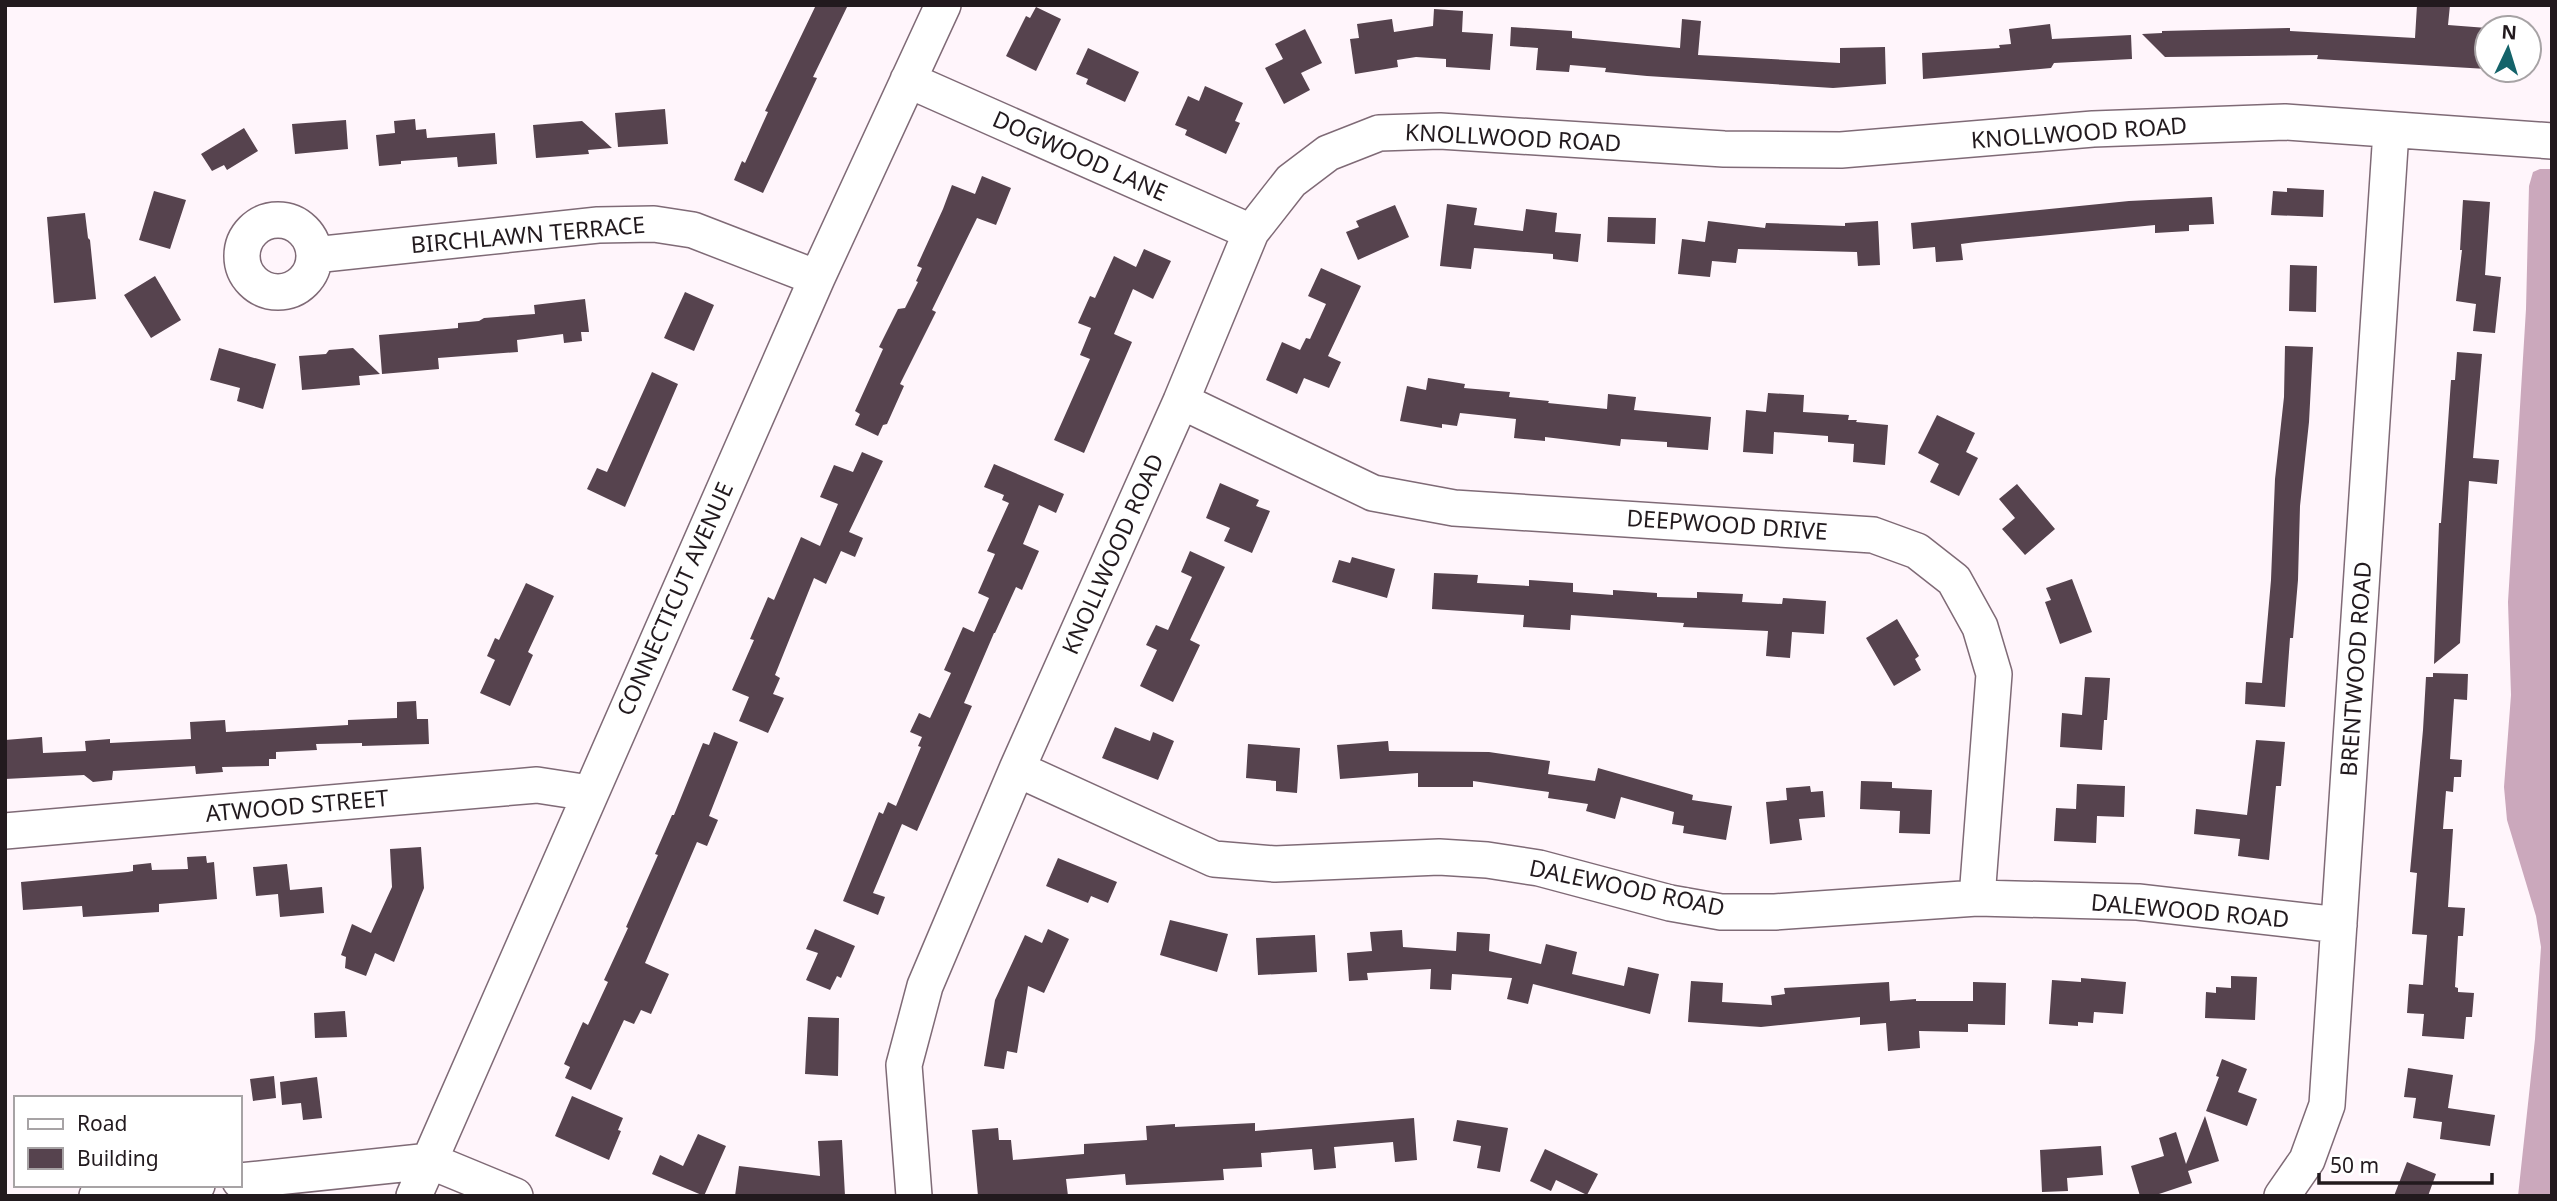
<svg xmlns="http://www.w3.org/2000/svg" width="2557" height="1201" viewBox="0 0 2557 1201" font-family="'Noto Sans',sans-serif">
<rect width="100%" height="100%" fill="#fff5fb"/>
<!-- forest -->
<path fill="#cba8bc" d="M2540,169h12v1027h-34l17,-157 6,-92 -5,-31 -29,-96 -3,-33 7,-92 -3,-93 18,-293 3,-123 4,-14z"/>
<!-- building -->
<path fill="#56434e" d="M816,5h32l-35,72 4,1 -54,115 -29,-13 8,-19 3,2 23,-51 -3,-1z
M2417,5h33l-2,20 39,3v41l-170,-10 1,-4 -153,2 -23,-23 20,-1v-2l128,-3v3l125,7z
M1036,7l25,12 -25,52 -30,-15 20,-40 4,2z
M1434,9l29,2 -1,21 31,2 -3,36 -44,-3v-8l-30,-2 -19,3 1,7 -43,7 -5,-35 9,-1 -2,-14 35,-5 2,13 39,-6z
M1682,19l19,2 -3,34 142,8v-15l45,-1 1,37 -53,4 -186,-12 -42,-4 1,-4 -36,-3 -1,7 -33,-2 2,-22 -28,-2 1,-19 61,4v7l108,10z
M2050,24l2,15 79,-4 1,24 -78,4 -3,5 -128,11 -1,-26 78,-5 -1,-3 12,-1 -2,-15z
M1305,29l17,34 -21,10 9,17 -26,14 -19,-36 18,-9 -8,-15z
M1088,48l51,24 -14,30 -39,-18 2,-5 -12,-5z
M1205,86l38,17 -8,18 5,2 -14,31 -41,-19 2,-5 -12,-5 13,-29 11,5z
M665,109l3,35 -50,3 -3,-34z
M415,119l1,11 10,-1 1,9 68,-5 2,31 -39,3 -1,-10 -56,4v3l-22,2 -3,-31 19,-2 -1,-12z
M346,120l2,29 -53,5 -3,-30z
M582,121l30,27 -24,2 1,4 -53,4 -3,-33z
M244,128l14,23 -31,19 -3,-5 -12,6 -11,-17z
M982,176l29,12 -15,37 -19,-7 -45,92 4,2 -36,72 4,2 -17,38 -4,1 -5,11 -23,-11 5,-11 -5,-3 28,-62 -4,-2 19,-38 7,-1 13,-26 -2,-1 6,-13 -5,-2 26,-57 9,-24 23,9z
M2287,188l37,2 -1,27 -52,-2 2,-24 14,1z
M154,191l32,9 -16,49 -31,-9z
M2212,197l2,27 -25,1v6l-34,2v-8l-179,17 -15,2 2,16 -27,2 -1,-15 -22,2 -2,-26 218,-22z
M2463,200l27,2 -5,73 16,2 -6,56 -22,-2 3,-27 -20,-3 6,-51h-2z
M1447,204l30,4 -3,17 49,6 3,-22 31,4 -2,19 26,2 -3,28 -25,-3v-5l-79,-6 -3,21 -31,-3z
M1395,205l14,32 -51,23 -12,-28 13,-5 -3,-6z
M85,213l3,25 2,2 6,59 -42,4 -7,-86z
M1608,217l48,1 -1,26 -48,-2z
M1708,221l57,7 1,-5 79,3v-3l33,-2 2,44 -22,1 -1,-14 -119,-3 -2,14 -24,-2 -2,16 -32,-3 4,-35 23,3z
M1144,249l27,12 -18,38 -20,-10 -19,45 18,8 -48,111 -30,-13 36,-81 -10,-4 11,-27 -13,-5 12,-27 5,2 19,-42 22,11z
M2290,265l27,1 -1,46 -27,-1z
M1321,268l40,18 -33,70 13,6 -12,26 -25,-10 -7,16 -31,-14 16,-38 18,8 6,-12 4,1 16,-35 -18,-8z
M155,276l26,44 -30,18 -27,-43z
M685,292l29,13 -20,46 -30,-13z
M585,299l4,33h-8l1,9 -18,2 -1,-9 -46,6 1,12 -80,6 1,11 -57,5 -3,-39 79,-7v-5l21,-2 5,-3 51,-4 -1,-9z
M2285,346l28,1 -4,75 -9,84 -2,74 -5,58h-3l-5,69 -40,-3 1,-22 16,1 9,-103 4,-101 9,-82z
M219,348l57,16 -13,45 -26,-8 3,-13 -30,-8z
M353,348l27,26 -21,2 1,9 -58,5 -3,-34 27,-2 3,-4z
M2457,352l25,2 -9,104 26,2 -2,24 -28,-3 -9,162 -26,21 5,-141h2l10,-143h4z
M652,372l26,12 -53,123 -38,-18 10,-21 10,4z
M1428,378l37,6 -1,4 46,4 -1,5 40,4 -1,2 59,6 1,-15 28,3 -2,13 77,7 -3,33 -41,-3v-5l-46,-3 -1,7 -75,-9v4l-31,-3 2,-19 -56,-6 -3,13 -15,-2v4l-42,-7 7,-35 19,4z
M1768,393l36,2 -1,17 46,3 -1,5h9l-1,2 32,3 -3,40 -32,-3 1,-18 -26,-2v-6l-54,-4 -1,22 -30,-2 3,-42 20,2z
M1937,415l38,18 -9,19 12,6 -19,38 -29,-14 9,-18 -21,-11z
M862,452l21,9 -34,71 14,6 -8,19 -14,-6 -15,33 -12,-6 -39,97 5,3 -7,16 11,4 -16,35 -29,-12 10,-24 -17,-7 22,-50 -4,-1 18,-42 6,3 27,-63 19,9 18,-42 -18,-7 14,-32 19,7z
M994,464l70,30 -8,19 -17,-8 -16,39 16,7 -17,39 -6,-3 -21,46h-1l-30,70 8,3 -55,125 -15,-7 -29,69 12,4 -7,18 -35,-14 36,-89 4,2 5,-12 8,4 25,-59 -3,-1 4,-9 -12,-5 9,-19 11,5 21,-45 -7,-3 19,-43 11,5 15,-34 -11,-5 17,-39 -8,-3 22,-48 -7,-3 2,-5 -20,-8z
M1220,483l39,17 -3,6 14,5 -18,42 -28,-12 6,-13 -24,-10z
M2017,484l38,45 -30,26 -23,-26 13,-11 -16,-19z
M1190,551l35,16 -35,73 10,5 -27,57 -33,-16 17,-36 -11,-5 10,-20 12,5 24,-53 -11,-5z
M1352,557l43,12 -8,29 -55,-16 7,-22 11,3z
M1434,573l44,2 -1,8 52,3v-6l44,3v9l40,3v-5l44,3v4l40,1v-6l46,2 -1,8 40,2 1,-6 43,3 -2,33 -32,-2 -2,26 -24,-2 2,-25 -85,-4 1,-4 -113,-8 -1,15 -47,-3 1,-12 -92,-6z
M2072,579l20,53 -32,12 -15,-42 6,-2 -5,-12z
M526,583l28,13 -26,56 5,3 -23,51 -30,-13 15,-33 -8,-4 8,-18 4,2z
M1897,619l22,37 -4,3 6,11 -27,16 -28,-48z
M2433,673l35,1 -1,26 -13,-1 -4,60 12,1 -1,17h-7l-1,15 -7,-1 -3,38h10l-5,78 17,1 -2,28h-5l-3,51 3,1v4l16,1 -2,24h-6l-2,22 -42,-3 2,-22 -17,-1 2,-29 14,1 4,-50 -15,-1 5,-61 -7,-1 13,-142 3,-53h7z
M2085,677l25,1 -3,42h-3l-2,30 -42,-3 2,-34 20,2z
M416,701l1,18h11l1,25 -67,2v-3l-46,1 1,6 -41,2v7h-7v7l-47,1 1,5 -27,2 -1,-8 -82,5 -1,9 -19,2 -9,-7 -79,4v-39l37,-3 1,16 43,-2 -1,-10 25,-2v4l81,-4 -1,-17 35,-2 1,12 122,-7v-5l49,-2v-16z
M1115,727l35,14 3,-9 21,9 -16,39 -56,-22z
M714,732l24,10 -29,74 9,4 -11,26 -10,-4 -52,121 24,11 -18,40 -10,-4 -7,14 -10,-4 -33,70 -26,-12 5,-11 -6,-3 19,-42 5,3 20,-43 -4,-2 24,-52 -2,-1 32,-72 -3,-1 17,-39h2l29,-72 6,2z
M2256,740l29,2 -4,44h-5l-7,74 -31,-4 2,-17 -46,-5 2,-25 51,6z
M1388,741l1,10 100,1 61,9 -2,13 47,7 3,-13 95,27 -1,5 40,6 -6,34 -43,-7 1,-7 -12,-2 2,-12 -53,-15 -6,22 -29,-8 2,-7 -40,-6 1,-6 -76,-11v6h-55v-14l-78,6 -3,-34z
M1248,744l52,4 -3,45 -21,-2v-10l-30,-3z
M1861,781l31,1v6l40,2 -2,44 -31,-1 1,-22 -40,-2z
M2077,784l48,2 -1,31 -27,-1 -1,27 -42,-2 2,-33 20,1z
M1810,786l1,6 12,-1 2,26 -26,2 3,21 -32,4 -4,-42 21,-2 -1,-12z
M421,847l3,41 -30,74 -19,-9 -9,23 -21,-8 1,-11 -5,-2 11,-31 19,9 21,-46 -2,-38z
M206,856l1,7 7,-1 3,37 -58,5v8l-76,5 -1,-11 -59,4 -2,-28 107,-10 5,-1v-6l18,-2 1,7 36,-1 -1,-12z
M1058,858l59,24 -9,21 -17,-7 -3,7 -42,-17z
M287,864l3,26 32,-3 2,26 -44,4 -2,-23 -22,2 -3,-29z
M1170,920l58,14 -11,38 -57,-17z
M815,929l40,17 -14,32 -4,-2 -7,14 -24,-10 12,-27 -12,-4z
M1048,929l21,10 -25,54 -16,-7 -11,67 -10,-2 -3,18 -20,-3 11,-66 30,-65 17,8z
M1402,930l1,17 53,4 1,-19 33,2 -1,17 52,13 5,-20 31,8 -5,22 52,12 4,-19 31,7 -9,40 -117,-30 -5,20 -21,-5 5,-21 -60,-4 -1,16 -21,-1 1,-20 -64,4 1,7 -19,1 -2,-28 25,-2 -2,-19z
M1315,935l2,37 -59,3 -2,-37z
M2231,976l26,1 -2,43 -50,-2 1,-26 10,1v-6l15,1z
M2081,978l45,4 -3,32 -29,-2 -1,11 -15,-1v4l-29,-2 3,-44 29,2z
M1691,981l32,2 -1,19 50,3 -1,-9 14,-2 -1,-6 105,-6 1,19 26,-2v2h57v-19l33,1 -1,42 -37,-1v8l-49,-1 1,17 -32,3 -2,-28 -26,2v-8l-99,10 -73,-5z
M345,1011l2,26 -32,1 -1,-25z
M808,1017l31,1 -1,58 -33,-2z
M2222,1059l25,10 -9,23 19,7 -10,27 -41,-15 13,-34 -3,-1z
M2408,1068l45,7 -5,33 47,7 -5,31 -50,-7 2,-17 -29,-4 3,-20 -12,-1z
M274,1076l2,22 -23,3 -3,-22z
M317,1077l5,41 -19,2 -2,-17 -19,2 -2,-23z
M572,1096l51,22 -5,12 3,1 -12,29 -54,-24z
M2205,1116l14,45 -31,10 4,12 -39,13h-13l-9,-30 33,-10 -5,-18 17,-6 10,32z
M1414,1118l3,42 -22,2 -2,-20 -59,5 2,21 -22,2 -2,-21 -51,4 1,14 -39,2 1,11 -98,5 -1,-11 -59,5 2,17h-90l-6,-66 26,-2 1,12h12l2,20 71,-6v-10l63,-4 -1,-14 29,-2v3l80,-4v8z
M1457,1120l51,8 -8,44 -23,-4 4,-22 -28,-5z
M698,1134l28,12 -22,50 -52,-22 8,-19 23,11z
M842,1140l3,56h-110l4,-30 81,10 -2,-35z
M2101,1146l2,29 -36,3 1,13 -26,1 -2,-42z
M1545,1149l53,25 -11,21 -31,-15 -5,11 -21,-10z
M2407,1162l29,12 -8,22h-34z"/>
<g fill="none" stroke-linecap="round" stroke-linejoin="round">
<defs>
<path id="minor" d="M908,80l343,152
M242 256a36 36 0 1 1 72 0a36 36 0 1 1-72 0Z
M314,255l284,-30 56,-1 39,6 124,48
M1181,401l192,92 81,15 419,27 44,16 37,29 26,47 14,47 -17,224
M1017,769l197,90 61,5 164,-7 48,3 52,8 131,35 51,9h54l202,-14 161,4 201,23
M5,831l532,-46 52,8
M240,1181l190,-20 85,35
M97,1196l100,-11
M414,1196l403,-918 126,-273
M914,1196l-10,-131 21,-79 92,-217 164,-368 70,-169 40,-51 37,-28 51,-20 61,-2 284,18 117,1 252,-21 192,-7 267,19
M2282,1196l25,-36 20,-55 64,-974"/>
</defs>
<!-- minor casing -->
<use href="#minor" stroke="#7f6a76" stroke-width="38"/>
<!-- minor -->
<use href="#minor" stroke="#fff" stroke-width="35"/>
</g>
<g text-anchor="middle" stroke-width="7" stroke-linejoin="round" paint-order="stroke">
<!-- street labels -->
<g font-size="23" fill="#221a1e" stroke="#fff">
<text transform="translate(2079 133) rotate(-4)" y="8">KNOLLWOOD ROAD</text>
<text transform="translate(1513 138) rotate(3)" y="8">KNOLLWOOD ROAD</text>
<text transform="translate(1080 156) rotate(24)" y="8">DOGWOOD LANE</text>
<text transform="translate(528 235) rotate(-5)" y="8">BIRCHLAWN TERRACE</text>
<text transform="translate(1727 525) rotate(4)" y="8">DEEPWOOD DRIVE</text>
<text transform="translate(1113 554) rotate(-66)" y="8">KNOLLWOOD ROAD</text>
<text transform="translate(675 599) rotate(-66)" y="8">CONNECTICUT AVENUE</text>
<text transform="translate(2356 669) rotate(-86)" y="8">BRENTWOOD ROAD</text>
<text transform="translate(297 806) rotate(-5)" y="8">ATWOOD STREET</text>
<text transform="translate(1627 888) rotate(12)" y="8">DALEWOOD ROAD</text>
<text transform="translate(2190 911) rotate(5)" y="8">DALEWOOD ROAD</text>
</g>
</g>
<!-- border -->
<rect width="2557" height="1201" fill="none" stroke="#221a1e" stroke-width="14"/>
<!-- legend -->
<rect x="14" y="1096" width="228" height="91" fill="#ffffff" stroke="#a7a3a5" stroke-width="2"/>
<rect x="28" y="1119" width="35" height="10" fill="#ffffff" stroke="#a7a3a5" stroke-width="2"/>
<text x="77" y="1131" font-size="21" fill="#221a1e">Road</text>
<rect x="28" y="1148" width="35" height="21" fill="#56434e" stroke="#a7a3a5" stroke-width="2"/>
<text x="77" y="1166" font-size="21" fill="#221a1e">Building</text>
<!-- north arrow -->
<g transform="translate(2508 49) rotate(4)"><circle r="33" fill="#ffffff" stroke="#a7a3a5" stroke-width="2"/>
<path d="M0-5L12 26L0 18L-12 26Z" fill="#14636a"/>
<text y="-10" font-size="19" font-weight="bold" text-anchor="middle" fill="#221a1e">N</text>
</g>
<!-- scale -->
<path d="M2319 1173v10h173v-10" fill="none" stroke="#221a1e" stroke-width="3.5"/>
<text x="2330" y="1173" font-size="21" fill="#221a1e" stroke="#ffffff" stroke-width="5" paint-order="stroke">50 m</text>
</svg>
